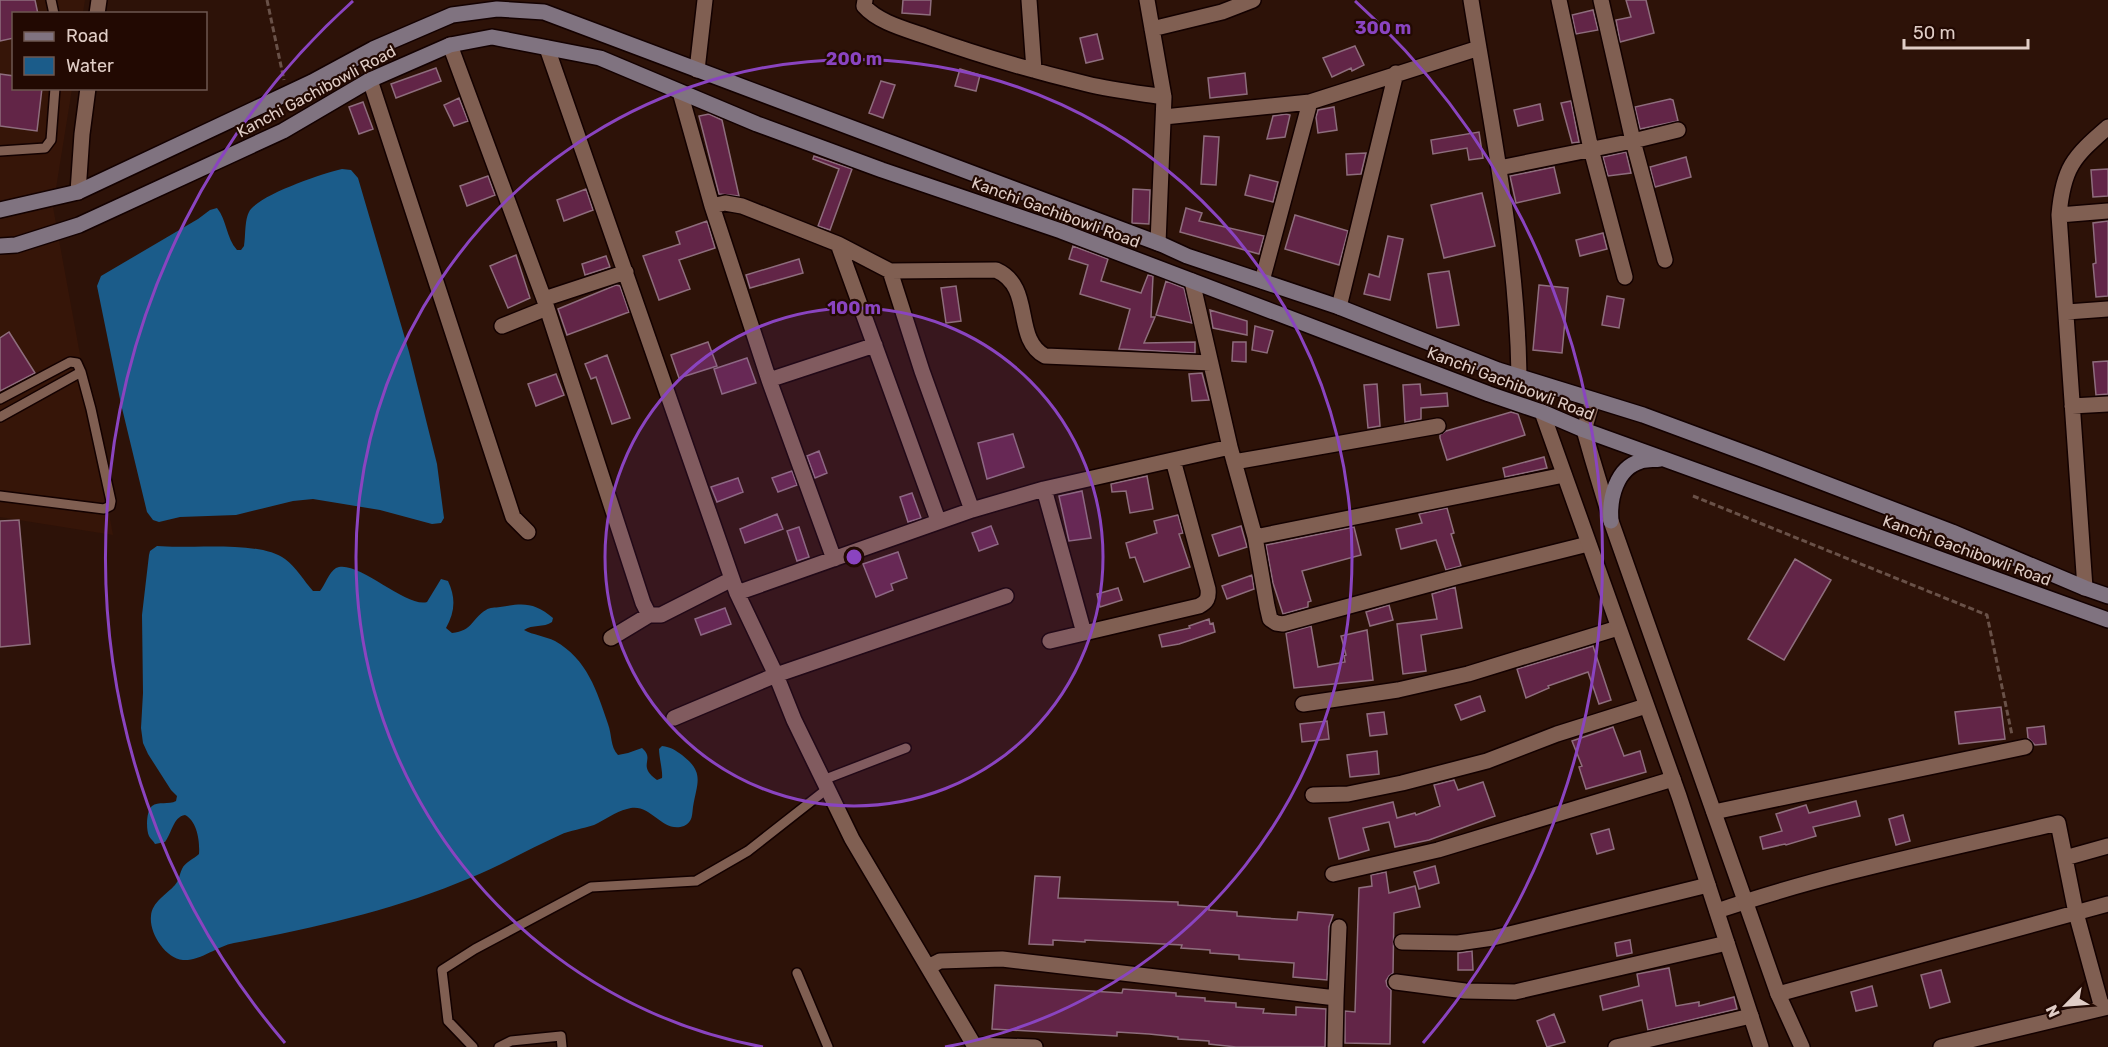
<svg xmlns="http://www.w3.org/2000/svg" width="2108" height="1047" viewBox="0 0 2108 1047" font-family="Rubik,sans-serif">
<rect width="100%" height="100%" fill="#2d1208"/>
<!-- built -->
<path fill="#361508" d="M0,0h85l-2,13 -69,1v74l58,1 -19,118 60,328 -113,-18z"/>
<!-- water -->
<path fill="#1b5c8a" d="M342,169l9,1 7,8 51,174 28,112 7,54 -3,5 -9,1 -52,-14 -67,-11 -20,2 -57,14 -56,2 -21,5 -6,-2 -6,-8 -26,-108 -24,-118 4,-10 97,-57 12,-9 7,-2c10,12 9,30 20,42h4l3,-4c2,-10 0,-29 7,-37 14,-16 70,-35 91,-40z
M157,546c34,3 102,-6 128,13 11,8 19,22 28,32h7c5,-6 9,-19 16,-23 20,-10 70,40 91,34l14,-23 7,2c8,17 7,31 -2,47l6,5c21,-2 20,-15 34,-23 4,-3 9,-2 14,-3 23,-4 34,-5 53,11l-1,4c-8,6 -20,2 -28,8 9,5 21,6 31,11 32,18 42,50 53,83 4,10 2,23 10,31l10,-2 14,-5c14,12 -6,17 15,32l5,-2c1,-6 -3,-21 -3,-29l3,-3c9,1 13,4 20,9 23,18 15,27 11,52 -1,7 0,15 -9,19 -23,8 -33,-25 -57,-17 -12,3 -22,11 -33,16 -11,4 -24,5 -34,10 -31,14 -60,31 -90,43 -75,32 -156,50 -236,65 -17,3 -33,18 -51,17 -18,-2 -34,-27 -32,-44 1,-14 15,-21 24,-31 5,-6 4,-10 7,-16 3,-7 12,-10 17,-15 1,-13 -2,-33 -14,-39 -12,2 -13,18 -20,27l-10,2c0,-1 -6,-7 -6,-8 -3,-6 -3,-25 3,-30 6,-5 17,-1 24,-5l1,-5 -6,-6 -23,-36 -5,-11 -2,-15 2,-35 -1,-78 7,-60 1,-4z"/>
<!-- building -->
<path fill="#622547" stroke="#8e6d7d" stroke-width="1.5" d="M0,0h35l3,14h-24v24l-14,3z
M903,0h28l-1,15 -28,-2z
M1626,0h20l8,33 -34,9 -4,-22 15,-3z
M1593,10l5,20 -22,4 -4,-19z
M1097,34l6,25 -17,4 -6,-25z
M1355,46l9,19 -12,6 -1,-3 -19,9 -9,-19z
M436,68l5,13 -45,17 -5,-14z
M960,69l20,6 -4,16 -21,-5z
M1245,73l2,21 -37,4 -2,-20z
M0,74l14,2v12h28l-5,43 -37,-5z
M881,81l14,4 -12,33 -14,-5z
M459,98l9,23 -14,5 -10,-21z
M1670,99l3,1 5,21 -38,8 -5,-22z
M1571,101l8,41 -7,1 -11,-40z
M363,102l10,27 -14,5 -10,-27z
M1540,104l3,16 -25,6 -4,-16z
M1334,107l3,23 -19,3 -2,-16 2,-7z
M709,114l13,6 17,76 -20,-2 -20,-78z
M1286,114l4,1 -5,22 -18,2 6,-23z
M1479,132l4,26 -14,2 -2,-12 -34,6 -2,-14z
M1204,136l15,1 -3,48 -15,-1z
M1626,152l5,21 -23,3 -5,-19z
M1366,153l-5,21 -14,1 -1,-21z
M814,156l38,13 -22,61 -12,-4 21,-57 -26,-10z
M1686,157l5,20 -36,10 -5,-20z
M1554,167l6,26 -44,10 -6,-27z
M2108,169v27l-15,1 -2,-27z
M1250,175l28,7 -5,20 -28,-7z
M488,176l7,19 -28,11 -7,-20z
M586,189l7,21 -29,11 -7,-21z
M1133,189l17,1 -1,34 -17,-1z
M1482,193l13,53 -51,12 -13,-53z
M1186,208l16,5 -3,8 65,15 -5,18 -79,-22z
M1295,215l53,16 -9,34 -54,-16z
M707,221l8,27 -36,12 11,29 -31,11 -16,-44 37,-12 -4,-12z
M2108,221v75l-12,1 -3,-33 3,-1 -3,-40z
M1603,233l4,16 -27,7 -4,-16z
M1388,236l15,3 -13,61 -26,-6 5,-20 10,3z
M1073,246l35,13 -7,22 40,12 7,-18 5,1 -2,41h4l-11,26 51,-1v11l-76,-4 11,-40 -50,-15 8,-29 -19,-6z
M516,255l14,43 -22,10 -18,-42z
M606,256l4,11 -25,8 -3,-11z
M799,259l4,14 -53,15 -4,-13z
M1449,271l10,54 -22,3 -9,-54z
M1166,281l18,7 8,35 -36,-8z
M616,285l4,1 9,26 -62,23 -9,-26z
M1539,285l29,3 -6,65 -29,-3z
M956,286l5,35 -15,2 -5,-35z
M1607,296l17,3 -5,29 -17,-3z
M1210,310l37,11v14l-34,-7z
M1255,326l18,5 -6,22 -15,-3z
M9,332l26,41 -35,18v-53z
M708,342l9,24 -38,12 -8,-23z
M1233,342h13v20l-14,-1z
M607,355l23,63 -18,6 -16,-47 -5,2 -6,-15z
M747,358l9,25 -34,11 -8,-25z
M2108,361v33l-12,1 -3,-33z
M1202,373l7,27 -17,1 -3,-27z
M556,374l8,21 -28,11 -8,-22z
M1377,384l3,42 -12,2 -4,-43z
M1420,384l1,11 26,-2 1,13 -27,2v11l-16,3 -2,-37z
M1511,412l7,2 7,21 -78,25 -7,-22v-3l6,-4z
M1013,434l11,33 -37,12 -9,-36z
M819,451l8,22 -12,5 -8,-22z
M1544,457l3,11 -42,9 -2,-9z
M792,471l5,14 -19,7 -6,-14z
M1147,476l6,33 -23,4 -4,-22 -14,1 -1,-8z
M738,478l5,14 -26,10 -6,-15z
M1082,491l9,47 -22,3 -10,-45z
M912,493l9,25 -13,4 -8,-25z
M1447,508l7,25 -3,1 10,32 -15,4 -10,-30 -35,9 -5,-20 26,-6 -3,-9z
M777,514l6,15 -38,14 -5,-14z
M1178,515l5,18 -4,1 11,33 -46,15 -9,-25 -5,1 -4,-15 31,-10 -3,-12z
M19,520l11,124 -30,3v-126z
M991,526l7,18 -19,7 -7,-18z
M1241,526l6,21 -28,9 -7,-21z
M799,527l10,30 -12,4 -10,-30z
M1354,527l7,28 -59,16 9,30 -3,1v5l-25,7 -10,-31 -7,-38z
M898,552l9,26 -16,6 2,6 -17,7 -13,-33z
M1795,559l36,21 -47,80 -36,-21z
M1252,575l2,14 -27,10 -5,-13z
M1455,587l7,41 -41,7 5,36 -23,3 -6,-50 40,-5 -5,-25z
M1118,588l4,12 -22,7 -3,-13z
M1389,605l4,15 -23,6 -4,-14z
M725,608l6,16 -30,11 -6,-16z
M1209,619l1,5 3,-1 2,9 -36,12 -17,3 -3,-12 31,-7 -1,-2z
M1311,626l7,41 27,-5 -1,-6 2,-1 -5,-19 26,-6 6,50 -79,8 -8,-55z
M1593,646l18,54 -12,4 -11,-32 -40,14 1,2 -23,10 -9,-29z
M1480,696l5,15 -24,9 -6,-15z
M2001,707l4,32 -46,5 -4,-32z
M1384,712l3,22 -17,2 -3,-22z
M1327,721l2,18 -27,3 -2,-18z
M2044,726l2,18 -11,1 -7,-7 -1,-10z
M1613,727l11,29 16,-5 6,21 -60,17 -7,-22 3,-1 -10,-25z
M1377,751l2,23 -29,3 -3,-22z
M1454,780l4,10 25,-8 12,34 -66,24 -34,7 -6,-25 -26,6 6,22 -30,9 -10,-41 64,-16 4,16 18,-5 1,2 24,-9 -6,-21z
M1856,801l4,15 -47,11 3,9 -30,9 -1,-1 -22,5 -3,-12 22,-6 -6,-17 30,-9 3,8z
M1903,815l7,26 -14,4 -7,-26z
M1609,829l5,20 -17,5 -6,-20z
M1435,866l4,17 -20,6 -5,-17z
M1386,872l3,21 26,-7 5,21 -26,6 -1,60 -4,3 -3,5 1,5 4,4 -1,54 -45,-1v-32l10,1 4,-124 13,-2 -1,-11z
M1035,876l25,1 -2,21 120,4v3l31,2v3l28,2v4l41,3 19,1 1,-8 35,3 -4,12 -2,53 -34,-3 1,-14 -55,-4v-4l-29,-2v-3l-29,-2 1,-3 -97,-5v2l-32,-2v5l-24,-1z
M1630,940l2,13 -15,3 -2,-13z
M1472,951l1,19h-15v-17z
M1669,968l7,38 23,-4v4l35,-9 3,12 -89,21 -6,-30 -39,10 -3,-14 39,-10 -2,-12z
M1941,970l9,32 -20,6 -9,-33z
M995,985l127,8 1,-4 53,4v3l29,2v3l31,2v4l28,2 -1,4 33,2v-8l30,2 -1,38h-89l-27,-3v-3l-31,-2v-2l-29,-3 -32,-2v4l-125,-7z
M1872,986l5,20 -21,5 -5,-19z
M1554,1014l11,28 -18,5 -10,-26z"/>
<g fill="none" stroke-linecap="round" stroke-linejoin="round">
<defs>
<path id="service" d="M51,0l3,14
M0,151l45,-3 6,-8 4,-52
M0,399l70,-37 7,1 4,9 10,37 20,92 -1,5 -6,3 -104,-13
M0,417l81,-45
M823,780l83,-32
M797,973l31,74
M473,1047l-25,-26 -6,-51 33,-21 116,-62 105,-6 52,-30 79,-62
M499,1047l12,-6 50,-5 1,11"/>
<path id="minor" d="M865,0l-1,6c14,16 41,23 61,30 53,19 108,35 162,48 25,6 51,9 77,13
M1029,0l5,70
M1147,0l17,97 -6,146
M1471,0c20,124 46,249 48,375
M1559,0l32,149 34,128
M1601,0l32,141 32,119
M97,14l2,-14
M1152,29l70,-17 31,-12
M450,45l94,254 99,304 6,12
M547,48l190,545 39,82 18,45 58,119 122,206 61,2
M697,70l8,-70
M370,80l143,437 15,15
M680,92l32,114 57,174 65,179
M1164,117l146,-15
M1499,168l134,-27 45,-11
M78,192l4,-58 6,-46
M712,206l13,-3 17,3 96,38 52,27 106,-1c39,17 16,68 49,86l166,7
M2059,215l49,-4
M838,244l100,276
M890,271l32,100 50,139
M1192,281l38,166 25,90 12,69 3,13 6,4 7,1 173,-47 132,-33
M1262,281l48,-179 169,-54
M544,299l82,-27
M1339,307l57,-234
M2067,312l41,-3
M502,326l45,-18
M769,380l106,-35
M2072,406l36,-2
M1234,462l204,-36
M1044,489l40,144
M1255,537l309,-62
M2085,588l-26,-373c4,-47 14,-58 49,-88
M737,593l235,-83 72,-21 186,-42
M611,638l38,-23h12l71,-36
M1050,641l149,-35c8,-4 10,-8 9,-17l-35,-129
M1303,704l95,-14 70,-16 150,-46
M674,718l102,-43 230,-79
M1313,795l35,-1 54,-11 85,-22 70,-27 89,-28
M1714,812l311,-65
M2065,858l43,-12
M1333,874l105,-24 235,-71
M1717,911c111,-38 227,-61 341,-88l18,90 26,95
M1402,942l56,1 35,-5 215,-53
M928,967l12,-6 62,-2 334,39 -1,49
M1396,982l69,9 50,1 212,-49
M1778,994l330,-90
M1336,998l3,-71
M1616,1047l135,-31
M1941,1047l167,-40"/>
<path id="tertiary" d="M1593,400l-9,30 8,28 19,63 167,473 24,53
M1542,412l137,384 82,251"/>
<path id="secondary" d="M0,210l78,-18 234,-110 61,-33 79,-34 45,-6 47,3 619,233 24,11 152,51 159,63 145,45 116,43 193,74 133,56 23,8
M0,246l16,-1 63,-20 204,-94 87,-51 80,-35 42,-8 108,21 157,66 125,46 179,61 428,163 53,18 42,18 524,190
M1611,521c-2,-22 5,-53 30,-60 6,-2 13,-1 19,-2"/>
</defs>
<!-- service casing -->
<use href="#service" stroke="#130100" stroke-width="12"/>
<!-- minor casing -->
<use href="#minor" stroke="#130100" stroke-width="18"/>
<!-- tertiary casing -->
<use href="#tertiary" stroke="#130100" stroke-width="18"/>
<!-- secondary casing -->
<use href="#secondary" stroke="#130100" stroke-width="18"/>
<!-- path -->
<path stroke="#695148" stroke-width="3" stroke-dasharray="6 3" stroke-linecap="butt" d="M267,0l17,80
M1693,496l294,119 25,120"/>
<!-- service -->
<use href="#service" stroke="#805f52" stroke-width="9"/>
<!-- minor -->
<use href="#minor" stroke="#805f52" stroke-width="15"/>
<!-- tertiary -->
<use href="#tertiary" stroke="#805f52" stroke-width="15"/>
<!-- secondary -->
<use href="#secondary" stroke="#807380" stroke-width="15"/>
</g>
<!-- distance rings -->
<circle cx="854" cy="557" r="249" fill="#8a44c0" fill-opacity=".12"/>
<g fill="none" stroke="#8a44c0" stroke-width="3">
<circle cx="854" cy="557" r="249"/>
<path d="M763 1047A498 498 0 1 1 945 1047"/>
<path d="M285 1043A748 748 0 0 1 353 1M1355 1A748 748 0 0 1 1423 1043"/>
</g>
<g text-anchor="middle" stroke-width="4.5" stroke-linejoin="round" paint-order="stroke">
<!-- street labels -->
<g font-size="16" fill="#e0cdc6" stroke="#220902">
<text transform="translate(316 91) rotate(-28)" y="6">Kanchi Gachibowli Road</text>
<text transform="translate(1056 212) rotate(20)" y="6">Kanchi Gachibowli Road</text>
<text transform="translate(1511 383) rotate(21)" y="6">Kanchi Gachibowli Road</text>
<text transform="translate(1967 550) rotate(20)" y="6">Kanchi Gachibowli Road</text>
</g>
</g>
<circle cx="854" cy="557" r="9" fill="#8a44c0" stroke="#220902" stroke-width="3"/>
<g font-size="18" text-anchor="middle" font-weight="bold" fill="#8a44c0" stroke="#220902" stroke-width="4.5" stroke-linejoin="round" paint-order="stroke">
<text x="1383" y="34">300 m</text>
<text x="854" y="65">200 m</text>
<text x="854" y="314">100 m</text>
</g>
<!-- legend -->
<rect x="12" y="12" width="195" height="78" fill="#220902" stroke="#6e5750" stroke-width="1.5"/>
<rect x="24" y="32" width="30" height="9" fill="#807380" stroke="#6e5750" stroke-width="1.5"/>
<text x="66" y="42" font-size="18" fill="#e0cdc6">Road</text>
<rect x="24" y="57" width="30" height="18" fill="#1b5c8a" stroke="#6e5750" stroke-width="1.5"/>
<text x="66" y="72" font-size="18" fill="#e0cdc6">Water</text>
<!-- north arrow -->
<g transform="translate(2066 1005) rotate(245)" stroke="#220902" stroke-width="4.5" paint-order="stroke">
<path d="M0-4.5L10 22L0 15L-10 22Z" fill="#e0cdc6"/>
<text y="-9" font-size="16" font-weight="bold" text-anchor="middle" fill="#e0cdc6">N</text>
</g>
<!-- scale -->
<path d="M1904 39v9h124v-9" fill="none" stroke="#e0cdc6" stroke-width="3"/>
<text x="1913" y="39" font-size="18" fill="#e0cdc6" stroke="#220902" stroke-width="4.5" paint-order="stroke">50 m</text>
</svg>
